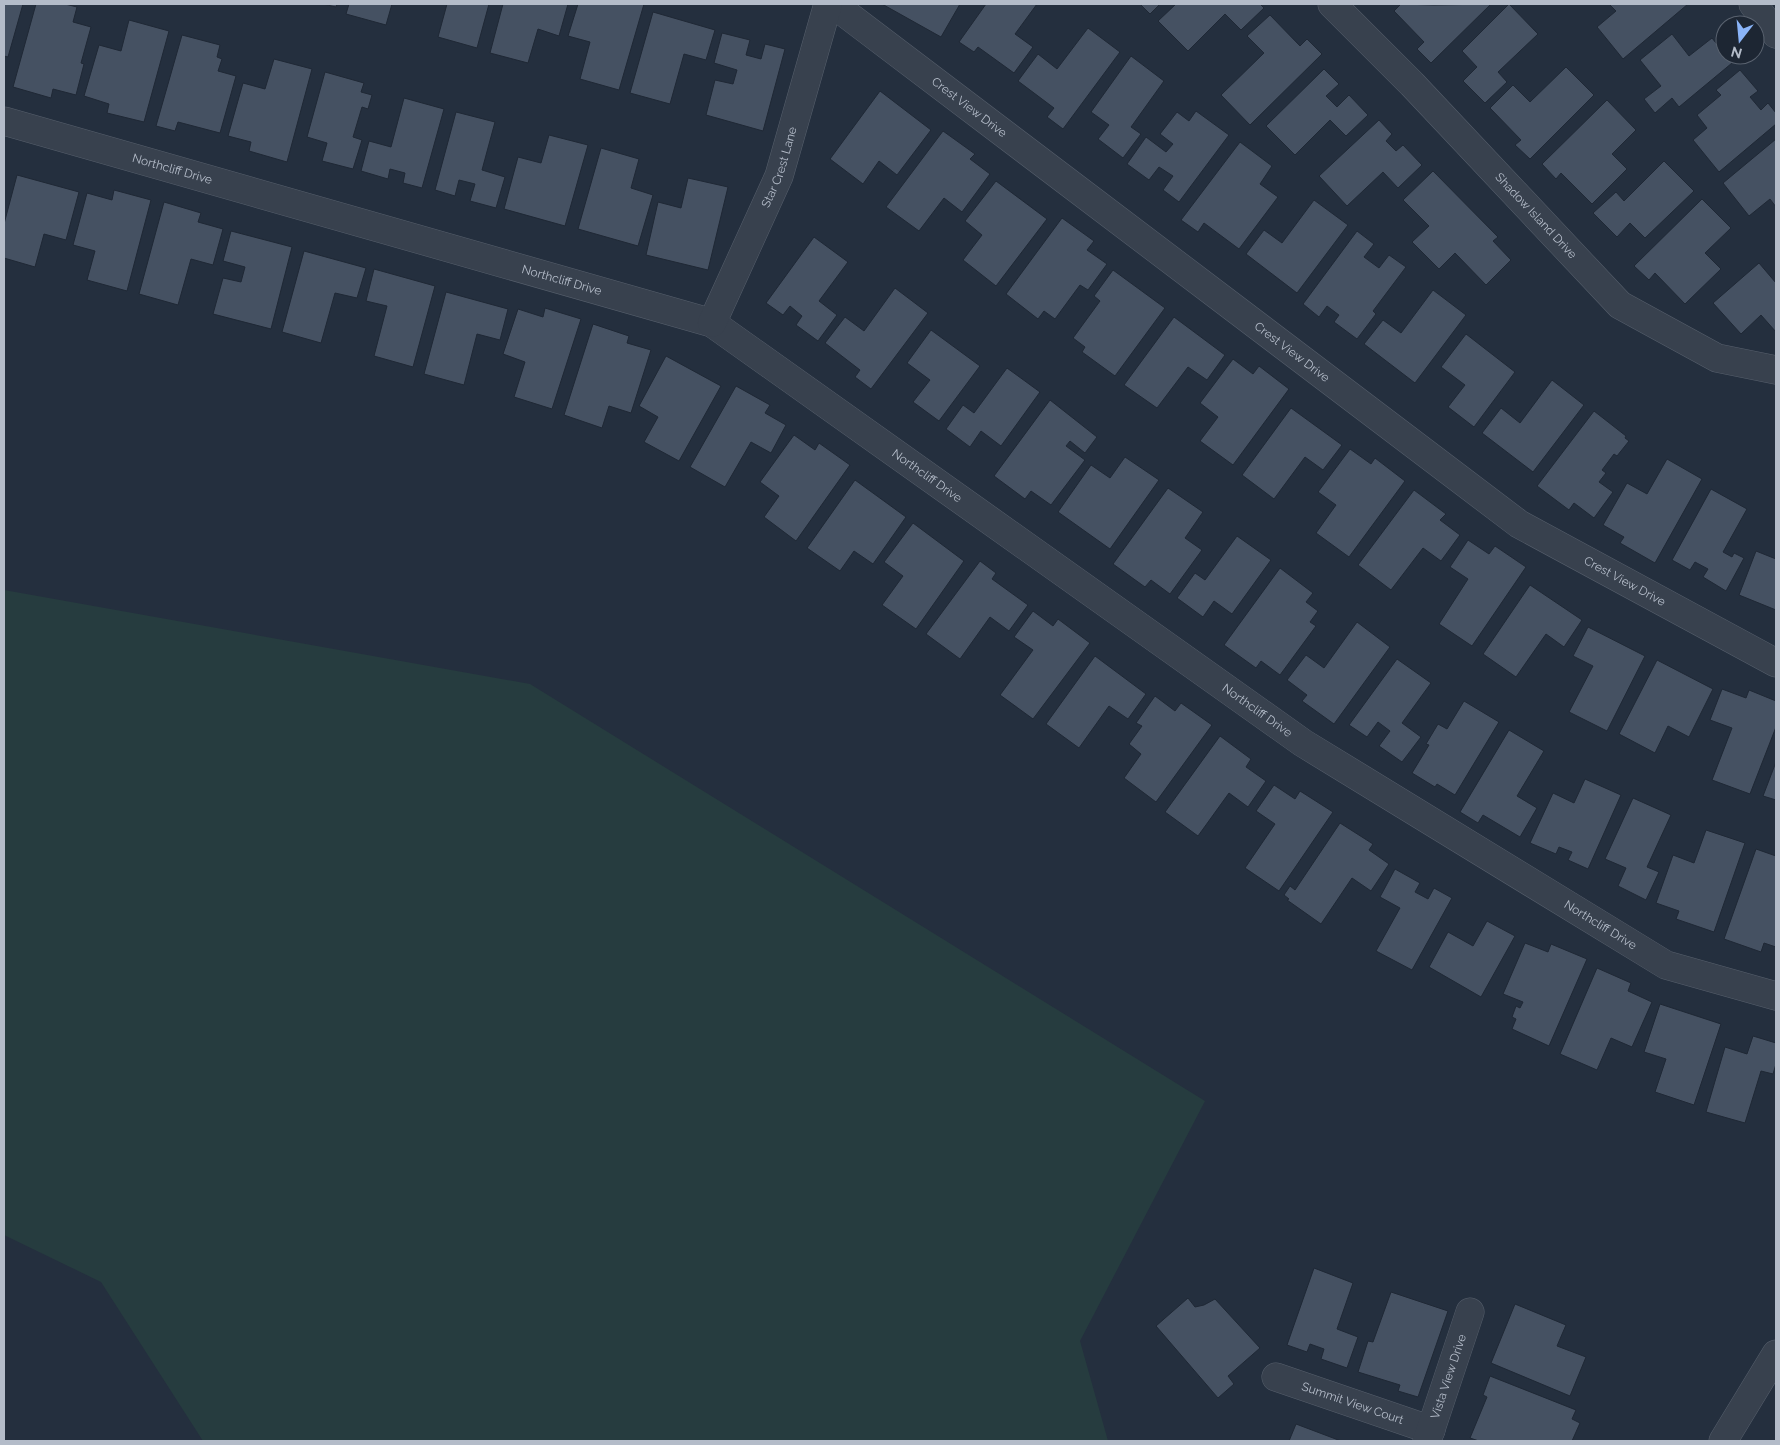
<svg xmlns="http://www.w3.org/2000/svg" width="1780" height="1445" viewBox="0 0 1780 1445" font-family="Raleway,sans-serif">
<rect width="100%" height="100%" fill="#242f3e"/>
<!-- grass -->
<path fill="#263c3f" d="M4,590l526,94 675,417 -125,240 28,100h-905l-102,-159 -97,-47z"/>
<!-- building -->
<path fill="#455162" stroke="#1f2835" d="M4,4h19l-15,53 -4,-1z
M36,4h29l12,3 -4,15 18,5 -10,36 3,1 -8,31 -23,-6 -2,9 -38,-11z
M323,4h14l-1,3z
M349,4h43l-6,21 -40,-11z
M447,4h42l-12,44 -39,-11z
M503,4h65l-9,32 -21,-7 -10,34 -38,-10z
M578,4h66l-25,86 -39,-11 10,-37 -22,-6z
M882,4h78l-19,33z
M986,4h51l-22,30 18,13 -19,26 -36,-26 -4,5 -15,-10z
M1140,4h20l-10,10z
M1176,4h84l4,4 -23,22 -16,-16 -37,37 -30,-30z
M1401,4l33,1 57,-1 -60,59 -14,-14 7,-7 -30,-31z
M1509,4l29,30 -40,38 9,10 -22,21 -22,-22 14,-14 -15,-16z
M1609,4h79l-65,55 -26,-32 19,-16z
M653,12l62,18 -9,30 -22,-6 -14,50 -40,-11z
M1270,15l30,31 7,-7 15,15 -72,71 -29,-30 43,-42 -17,-17z
M129,20l40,11 -25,91 -37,-9 2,-9 -25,-8 15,-51 22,6z
M1088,28l32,24 -57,77 -16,-12 7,-9 -36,-27 20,-27 19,15z
M722,33l28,7 -4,15 15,4 4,-15 20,5 -22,82 -57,-16 9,-35 18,4 4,-14 -23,-7z
M1672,34l17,22 23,-18 20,25 -53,44 -7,-9 -17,15 -11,-14 17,-13 -21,-26z
M182,35l38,10 -3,12 5,2 -4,12 18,5 -16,57 -42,-11 -3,9 -19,-5z
M1131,56l33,25 -33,46 10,7 -18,24 -25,-19 11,-14 -18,-13z
M274,59l38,10 -25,93 -38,-11 2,-9 -23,-6 15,-53 22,6z
M1566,67l28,28 -64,64 -15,-14 6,-5 -31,-32 23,-23 17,17z
M1324,69l15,15 -13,12 11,11 12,-12 19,20 -22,21 -16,-16 -35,35 -29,-29z
M1740,70l18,21 -8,6 11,13 7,-7 8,10v11l-57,48 -26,-32 14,-12 -10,-13 24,-20 -5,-5z
M325,72l39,11 -3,9 11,3 -4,14 -6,-2 -9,30 9,3 -9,29 -31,-8 5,-18 -20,-6z
M880,91l51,39 -34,45 -18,-14 -16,23 -33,-25z
M404,98l40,11 -22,79 -19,-5 2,-10 -15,-4 -2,10 -27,-8 8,-30 22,6z
M1607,100l29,30 -24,24 15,15 -35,35 -31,-31 -5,6 -14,-15z
M1196,111l33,24 -50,67 -16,-12 10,-14 -14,-9 -10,13 -22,-16 19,-27 20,15 7,-8 -13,-10 17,-22 12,9z
M456,112l39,10 -13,48 23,7 -9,31 -26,-7 5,-17 -16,-4 -4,16 -20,-6z
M1379,120l13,14 -6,7 10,10 7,-6 19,20 -24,23 -15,-16 -36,34 -28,-30z
M943,131l32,23 -5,5 20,15 -28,38 -18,-14 -25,33 -33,-24z
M549,135l39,10 -23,81 -61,-17 14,-52 23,6z
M1776,139v68l-6,-8 -21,17 -26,-33z
M1240,142l32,24 -12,18 18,13 -39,52 -35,-26 -6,9 -17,-12z
M601,148l38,11 -8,29 22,7 -15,51 -60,-17z
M1664,161l30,30 -49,47 -15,-15 -13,14 -24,-24 23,-21 8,9z
M1433,171l65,66 -5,4 18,19 -25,25 -31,-32 -16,16 -27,-27 17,-16 -26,-26z
M17,175l62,17 -13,48 -22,-6 -9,33 -31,-9v-34z
M688,178l40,9 -20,83 -62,-15 12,-53 23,6z
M996,181l51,38 -51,67 -33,-26 19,-25 -17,-14z
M114,190l37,10 -24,91 -40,-11 8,-29 -22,-6 14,-52 25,7z
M1702,199l29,29 -26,25 16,16 -36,35 -30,-31 -6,7 -15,-14z
M1314,200l34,25 -51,68 -51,-39 18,-24 18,13z
M164,202l37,11 -3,9 25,7 -10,36 -22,-6 -13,46 -39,-11z
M1062,218l32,23 -7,9 20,14 -19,26 -8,-5 -25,34 -11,-8 -6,8 -32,-25z
M231,231l61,16 -21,82 -58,-15 10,-36 18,4 4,-15 -22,-6z
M1357,231l17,13 -10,13 15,11 10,-13 17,12 -33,44 3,3 -19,25 -23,-17 5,-7 -12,-9 -8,11 -16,-13z
M814,237l34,25 -29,39 18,14 -19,26 -22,-16 6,-9 -12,-10 -7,9 -17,-12z
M304,251l62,17 -9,30 -22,-5 -14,50 -39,-11z
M1759,263l17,20v49l-15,-17 -20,19 -28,-31z
M374,269l61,17 -22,81 -39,-11 13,-50 -21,-5z
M1113,270l52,38 -50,68 -33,-24 3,-5 -12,-9 27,-37 -6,-5z
M895,288l33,25 -57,76 -16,-12 5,-7 -35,-27 20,-26 19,14z
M1433,290l33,25 -51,68 -51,-39 19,-24 18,13z
M446,292l62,17 -8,31 -23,-6 -13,51 -40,-11z
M545,308l36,11 -29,90 -38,-12 11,-35 -22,-8 15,-45 25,8z
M1174,317l51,38 -18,25 -19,-13 -31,41 -33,-23z
M593,324l36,12 -2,7 24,7 -20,63 -22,-7 -7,22 -38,-13z
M931,330l49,36 -41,55 -26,-19 17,-22 -23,-17z
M1466,334l49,38 -41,55 -26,-20 17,-22 -24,-18z
M666,356l55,30 -42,75 -35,-19 14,-25 -19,-11z
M1233,359l20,15 6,-8 30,23 -56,76 -33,-24 18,-24 -18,-14z
M1007,368l33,24 -39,54 -20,-15 -11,16 -24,-18 17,-24 11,8z
M1552,380l32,25 -51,67 -51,-39 19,-25 19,15z
M736,386l34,19 -5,8 21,12 -15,28 -20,-11 -26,45 -35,-20z
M1050,400l47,37 -12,16 -15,-12 -4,5 19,14 -34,45 -20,-14 -6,8 -31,-23z
M1291,408l51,37 -19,25 -18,-13 -31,42 -32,-24z
M1594,411l32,25 -1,2 4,3 -12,15 -3,-2 -12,16 4,3 -7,9 14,10 -19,26 -20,-15 -5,7 -32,-24z
M794,435l21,15 4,-7 31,22 -54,76 -32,-24 15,-21 -19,-14z
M1350,449l21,15 4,-6 30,23 -56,76 -33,-24 20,-28 -18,-13z
M1125,457l34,23 -49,69 -52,-37 33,-47 19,13z
M1667,459l35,20 -47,84 -35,-20 4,-6 -21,-12 24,-42 20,11z
M855,480l51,37 -33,47 -19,-13 -14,20 -33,-23z
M1168,488l35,24 -18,26 17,12 -32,44 -19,-14 -6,7 -32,-23z
M1711,489l36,20 -24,43 9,5 2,-4 10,5 -18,33 -23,-14 5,-8 -13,-7 -5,8 -18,-10z
M1414,490l32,24 -6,6 20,15 -19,26 -18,-13 -32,42 -33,-25z
M913,523l51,38 -48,68 -34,-24 21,-29 -19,-14z
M1237,536l34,24 -39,54 -18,-13 -11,16 -26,-19 18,-25 10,7z
M1468,540l21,14 6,-8 31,21 -54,79 -33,-22 29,-45 -18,-12z
M1756,551l20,8v51l-37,-15z
M980,561l16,12 -4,6 36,26 -19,26 -19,-14 -30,42 -34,-25z
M1280,568l33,25 -7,9 12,9 -8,11 6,4 -36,49 -19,-14 -5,7 -32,-23z
M1530,585l52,35 -18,27 -18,-13 -30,43 -33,-23z
M1033,611l20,15 5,-7 32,24 -57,76 -33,-24 33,-45 -19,-13z
M1357,622l33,25 -56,77 -32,-23 5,-6 -20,-15 19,-25 18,13z
M1588,627l57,29 -38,75 -38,-19 24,-46 -20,-10z
M1095,656l51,38 -18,25 -19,-13 -30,42 -33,-24z
M1397,659l34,24 -29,40 19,14 -19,25 -23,-16 11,-15 -12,-9 -11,15 -18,-12z
M1657,660l56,29 -24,48 -21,-11 -13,27 -36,-19z
M1722,689l24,9 3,-8 27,11v26l-26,67 -38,-14 20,-52 -22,-8z
M1155,696l20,15 6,-8 31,22 -56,77 -32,-24 17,-24 -12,-10 13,-18 -6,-3z
M1464,701l35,21 -44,73 -18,-11 -2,3 -23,-14 17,-28 -3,-1 12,-20 9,5z
M1509,730l35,21 -27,45 20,12 -17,29 -37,-22 -5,8 -18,-11z
M1220,736l31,23 -5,8 20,14 -18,26 -19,-14 -31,43 -33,-24z
M1776,762v38l-13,-4z
M1585,779l36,16 -33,74 -20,-9 4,-8 -13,-5 -3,7 -26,-11 23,-50 21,10z
M1274,785l21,14 5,-8 33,21 -54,79 -34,-23 30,-44 -19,-13z
M1633,798l38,17 -24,52 12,5 -13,28 -28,-14 8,-18 -21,-9z
M1340,823l33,21 -4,6 20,14 -18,27 -19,-13 -31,46 -34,-24 2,-1 -5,-4 6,-9 5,4z
M1706,830l39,13 -31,89 -38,-13 3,-8 -23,-8 17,-48 21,8z
M1756,849l20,7v91l-12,-4 -3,9 -37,-13z
M1395,869l25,14 -5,9 13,7 6,-11 18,10 -40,72 -36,-19 24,-43 -20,-11z
M1487,921l28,15 -34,61 -52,-30 19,-35 25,14z
M1525,943l23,9 3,-8 36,15 -38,87 -37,-17 4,-10 -4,-2 4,-11 4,2 3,-6 -20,-8z
M1597,968l34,15 -3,8 24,11 -20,45 -21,-9 -14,32 -37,-16z
M1660,1004l61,20 -27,81 -39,-13 11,-33 -22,-7z
M1753,1036l23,7v21l-3,10 -12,-3 -16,52 -39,-11 19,-65 22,7z
M1314,1268l39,15 -16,46 21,8 -11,31 -26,-9 3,-10 -14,-5 -3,8 -20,-7z
M1391,1292l57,19 -30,86 -20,-6 2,-6 -42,-13 10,-31 5,1z
M1188,1298l7,9 9,-2 11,-6 45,49 -32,28 6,8 -16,14 -62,-72z
M1515,1304l51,21 -9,21 29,11 -16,39 -79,-33z
M1490,1376l86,34 -4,9 8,4 -8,18h-93l-9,-3 17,-41 -4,-2z
M1296,1424l45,17h-52z"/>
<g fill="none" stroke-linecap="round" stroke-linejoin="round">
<defs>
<g id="minor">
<path id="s1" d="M833,4l686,520 257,139"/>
<path id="s2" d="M1332,4l80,80 208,221 97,53 59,12"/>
<path d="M1753,4l23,30"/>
<path id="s3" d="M4,121l708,202 591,420 363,222 110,31"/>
<path id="s4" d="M712,323l67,-147 49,-172"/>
<path id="s5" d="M1276,1377l155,53"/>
<path id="s6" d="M1427,1441l43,-129"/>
<path d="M1723,1441l53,-87"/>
</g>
</defs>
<!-- minor casing -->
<use href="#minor" stroke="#565f6c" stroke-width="29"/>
<!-- minor -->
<use href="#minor" stroke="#38414e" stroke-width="28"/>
</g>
<g text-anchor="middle" stroke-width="5" stroke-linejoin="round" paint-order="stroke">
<!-- street labels -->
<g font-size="12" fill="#b4bcc9" stroke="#1d2633">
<text dy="4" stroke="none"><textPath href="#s1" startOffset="171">Crest View Drive</textPath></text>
<text dy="4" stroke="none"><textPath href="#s4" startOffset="170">Star Crest Lane</textPath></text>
<text dy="4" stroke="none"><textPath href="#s3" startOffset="175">Northcliff Drive</textPath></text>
<text dy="4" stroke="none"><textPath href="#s2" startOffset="294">Shadow Island Drive</textPath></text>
<text dy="4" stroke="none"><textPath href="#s3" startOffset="580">Northcliff Drive</textPath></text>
<text dy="4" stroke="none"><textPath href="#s1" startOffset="576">Crest View Drive</textPath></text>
<text dy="4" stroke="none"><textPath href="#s3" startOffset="1000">Northcliff Drive</textPath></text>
<text dy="4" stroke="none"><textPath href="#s1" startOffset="981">Crest View Drive</textPath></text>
<text dy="4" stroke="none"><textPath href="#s3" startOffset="1405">Northcliff Drive</textPath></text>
<text dy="4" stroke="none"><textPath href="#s3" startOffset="1810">Northcliff Drive</textPath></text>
<text dy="4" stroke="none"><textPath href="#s6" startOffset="68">Vista View Drive</textPath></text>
<text dy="4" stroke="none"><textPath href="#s5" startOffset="81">Summit View Court</textPath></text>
</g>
</g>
<!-- border -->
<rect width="1780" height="1445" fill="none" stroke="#b4bcc9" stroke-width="10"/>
<!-- north arrow -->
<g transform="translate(1740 40) rotate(196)"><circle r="24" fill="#1d2633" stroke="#59626f"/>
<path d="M0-4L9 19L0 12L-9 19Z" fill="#8ab4f8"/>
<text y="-8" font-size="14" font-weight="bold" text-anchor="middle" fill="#b4bcc9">N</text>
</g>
</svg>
